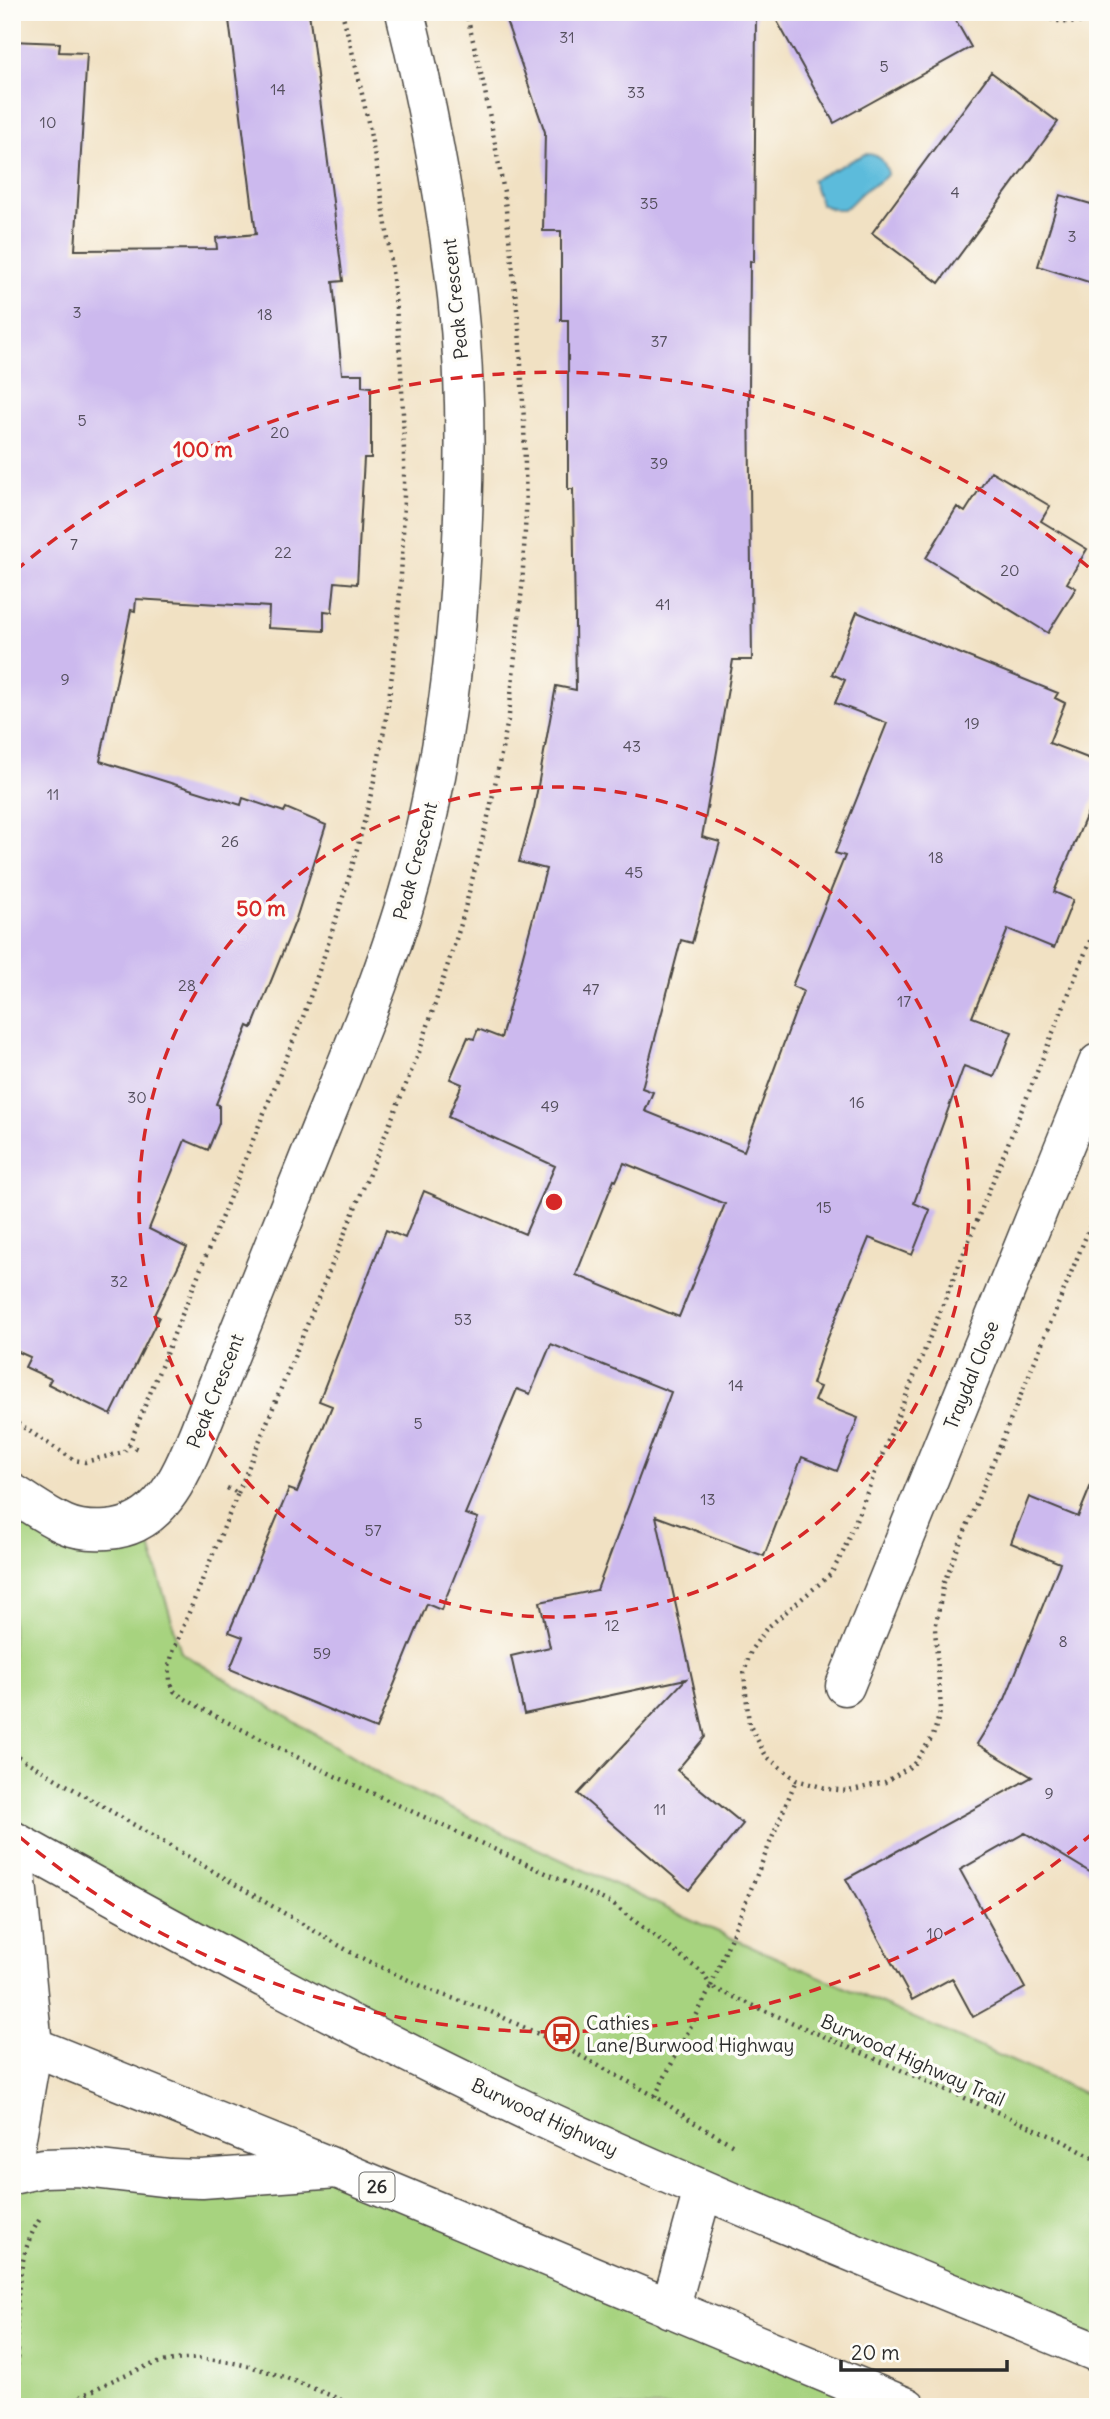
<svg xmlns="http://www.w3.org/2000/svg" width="1110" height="2419" viewBox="0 0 1110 2419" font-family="Delius,sans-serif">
<rect width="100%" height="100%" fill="#fdfcf7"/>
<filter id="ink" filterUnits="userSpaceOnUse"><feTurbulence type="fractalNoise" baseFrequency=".0143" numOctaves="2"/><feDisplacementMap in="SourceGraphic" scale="14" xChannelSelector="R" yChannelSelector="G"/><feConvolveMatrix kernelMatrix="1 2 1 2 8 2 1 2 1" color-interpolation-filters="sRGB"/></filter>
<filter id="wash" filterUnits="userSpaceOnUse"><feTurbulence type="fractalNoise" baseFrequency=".00686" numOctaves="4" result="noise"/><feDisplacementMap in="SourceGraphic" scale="28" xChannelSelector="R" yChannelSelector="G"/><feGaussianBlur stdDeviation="1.57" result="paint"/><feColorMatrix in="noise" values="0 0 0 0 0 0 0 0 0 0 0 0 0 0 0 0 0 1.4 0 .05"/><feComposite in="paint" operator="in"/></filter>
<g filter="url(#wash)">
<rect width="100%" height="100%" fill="#f1e1c3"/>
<!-- green -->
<path fill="#a7d37f" stroke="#697f55" stroke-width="2" d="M12,1493l47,28 83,-2 39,133 214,131 319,147 384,169v254l-395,-163 -691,-350z
M332,2168l575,239h-895v-232z"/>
<!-- water -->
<path fill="#5cbbdb" stroke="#447383" stroke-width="2" d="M865,154c14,0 19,6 23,19 -6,10 -14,10 -23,17 -18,14 -17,28 -44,14l-9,-24z"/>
<g id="blocks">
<!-- building -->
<path fill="#ccb9ee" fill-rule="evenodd" d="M228,12h81l34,269 -10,1 9,92h20v12l9,1v71h-7l-7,126 -22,-2 -3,30 -8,-1v20l-56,-3 1,-21 -133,-8 -1,12 -4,-1 -31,151 141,44 2,-7 41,14 2,-4 40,17 -31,97 -43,106 -4,-2 -32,78 3,1v18l-11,27 -23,-10 -36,89 38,19 -33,67 5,2 -48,98 -63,-31 3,-5 -26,-12 5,-10 -18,-8v-1308l48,2 -1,9 28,1 -12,197 142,-1 -1,-11 40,-4z
M503,12h253l-2,250 -4,-1 -1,131 3,268h-19l-31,177 18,5 -28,101 -11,-3 -39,148 11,4 -8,19 99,40 59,-160 -11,-5 53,-130 -10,-3 52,-130 -52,-20 10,-23 -13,-6 25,-62 201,81 -3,5 10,5 -16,40 49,19v26l-44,104 19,8 -19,48 -46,-19 -36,88 40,15 -18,45 -30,-11 -50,137 16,7 -18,45 -43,-17 -45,109 -12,37 8,3 -6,14 44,17 -21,53 -35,-14 -38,99 -108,-40 49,221 -28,33 66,54 -54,66 -111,-96 108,-115 -162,35 -13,-58 39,-9 -10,-45 57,-12 74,-198 -120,-48 -21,50 -13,-5 -52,125 13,4 -37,92 -14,-6 -51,125 -146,-60 13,-32 -14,-5 60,-143 8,3 35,-86 -13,-5 67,-171 19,8 19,-47 101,43 30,-68 -107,-49 14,-33 -12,-5 18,-42 6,2 4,-10 23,9 45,-169 -27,-7 15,-54 22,-122 20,4 -3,-201h-5v-169h-7v-89h-18l2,-99zM624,1163l101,41 -46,113 -103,-42 38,-95 2,1z
M772,12h179l20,35 -137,76z
M991,72l67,50 -119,161 -67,-50z
M1060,195l38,11v79l-60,-19z
M991,471l59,35 -9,15 46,28 -20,34 9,5 -28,45 -122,-75 31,-51 8,5z
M1096,1473l2,1v403l-73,-44 -65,37 65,118 -52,29 -21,-39 -40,22 -66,-121 186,-102 -55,-33 28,-45 55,-136 -49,-20 18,-46 49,20z"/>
</g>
</g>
<g filter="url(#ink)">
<use href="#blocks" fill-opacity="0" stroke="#494642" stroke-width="2"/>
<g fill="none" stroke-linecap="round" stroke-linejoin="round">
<defs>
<path id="minor" d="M12,1493c17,10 34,23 52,31 13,6 29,7 43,6 53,-3 73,-53 91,-96 42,-103 83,-206 124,-309 34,-84 70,-169 93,-257 31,-114 44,-233 48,-351 3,-73 2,-148 -6,-221 -11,-96 -29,-190 -52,-284
M845,1686l253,-623
M12,2166l21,-120 -20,-205
M12,2175l31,-7 33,-1 94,11 32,1 135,-10"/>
<path id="highway" d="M12,1840c178,99 356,197 541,283 179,82 362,155 545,230
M12,2038l325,131 570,238
M670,2309l33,-119"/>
</defs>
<!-- minor casing -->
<use href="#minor" stroke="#494642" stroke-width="41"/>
<!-- highway casing -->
<use href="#highway" stroke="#494642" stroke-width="41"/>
<!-- path -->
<path stroke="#494642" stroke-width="4.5" stroke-dasharray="2 5" stroke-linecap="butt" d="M1031,12c25,10 41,14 67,7
M1098,921l-255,631 -12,22 -64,54 -16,22 -7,23 5,51 17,32 30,24 33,9 20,2 36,-9 28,-17 20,-29 8,-27 -6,-80 9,-47 154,-375
M12,1420l62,40 11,2 39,-10 5,-7 11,5
M129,1445l174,-428c39,-111 76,-226 89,-343 27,-222 8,-446 -50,-662
M227,1488l11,5 -64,156 -5,17 1,14 4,11 8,6 33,19 120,60 276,127 92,70 8,14
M238,1493l182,-443 41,-126 29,-115 19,-94 13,-128 4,-75 -2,-91 -5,-94 -15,-135 -20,-106 -18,-74
M12,1753l345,203 75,35 57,20 58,27 108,58 40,27 40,23
M711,1986l85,-206
M655,2096l56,-109 352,154 35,20
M21,2407l-3,-11c0,-53 -9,-131 22,-177
M62,2407c29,-16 60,-33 92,-43 70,-19 141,18 205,43"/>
<!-- minor -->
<use href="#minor" stroke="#fff" stroke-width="38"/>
<!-- highway -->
<use href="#highway" stroke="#fff" stroke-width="38"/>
</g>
</g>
<!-- distance rings -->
<g fill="none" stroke="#d62828" stroke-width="3.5" stroke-dasharray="12 9">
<circle cx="554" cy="1202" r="415"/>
<path d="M1093 1833A830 830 0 0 1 15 1833M15 571A830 830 0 0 1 1093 571"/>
</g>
<!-- icons -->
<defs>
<symbol id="bus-ring" viewBox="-11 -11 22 22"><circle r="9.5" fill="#fdfcf7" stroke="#c8321e" stroke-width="1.5"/><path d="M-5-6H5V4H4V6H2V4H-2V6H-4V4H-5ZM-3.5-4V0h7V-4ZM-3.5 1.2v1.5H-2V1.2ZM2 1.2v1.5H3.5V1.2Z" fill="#c8321e"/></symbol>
</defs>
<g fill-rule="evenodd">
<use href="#bus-ring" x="543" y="2015" width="38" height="38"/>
</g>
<g text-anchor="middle" stroke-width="7" stroke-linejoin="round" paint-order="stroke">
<!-- number labels -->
<g font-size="16" fill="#534e5c">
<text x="567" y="43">31</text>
<text x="884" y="72">5</text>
<text x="278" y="95">14</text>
<text x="636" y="98">33</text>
<text x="48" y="128">10</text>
<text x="955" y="198">4</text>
<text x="649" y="209">35</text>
<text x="1072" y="242">3</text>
<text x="77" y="318">3</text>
<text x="265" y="320">18</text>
<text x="659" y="347">37</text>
<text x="82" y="426">5</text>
<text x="280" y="438">20</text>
<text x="659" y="469">39</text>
<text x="74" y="550">7</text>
<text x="283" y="558">22</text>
<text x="1010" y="576">20</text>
<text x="663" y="610">41</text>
<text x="65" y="685">9</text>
<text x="972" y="729">19</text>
<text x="632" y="752">43</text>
<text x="53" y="800">11</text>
<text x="230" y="847">26</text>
<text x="936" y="863">18</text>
<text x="634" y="878">45</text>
<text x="187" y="991">28</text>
<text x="591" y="995">47</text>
<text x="904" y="1007">17</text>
<text x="137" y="1103">30</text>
<text x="857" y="1108">16</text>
<text x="550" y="1112">49</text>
<text x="824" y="1213">15</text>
<text x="119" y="1287">32</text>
<text x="463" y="1325">53</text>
<text x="736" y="1391">14</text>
<text x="418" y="1429">5</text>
<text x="708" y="1505">13</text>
<text x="373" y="1536">57</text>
<text x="612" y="1631">12</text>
<text x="1063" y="1647">8</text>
<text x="322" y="1659">59</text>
<text x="1049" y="1799">9</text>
<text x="660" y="1815">11</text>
<text x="935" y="1939">10</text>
</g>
<!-- shield labels -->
<rect fill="#fdfcf7" stroke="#6a6a68" stroke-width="2" x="359.5" y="2172.5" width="35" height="29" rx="5"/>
<g font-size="18" font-weight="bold" fill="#2b2b2b">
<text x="377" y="2193">26</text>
</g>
<!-- street labels -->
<g font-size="19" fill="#2b2b2b" stroke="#fdfcf7">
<text transform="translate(455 299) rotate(-96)" y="7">Peak Crescent</text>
<text transform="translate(415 861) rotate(-75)" y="7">Peak Crescent</text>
<text transform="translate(971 1375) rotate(-68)" y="7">Traydal Close</text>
<text transform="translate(215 1391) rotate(-68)" y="7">Peak Crescent</text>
<text transform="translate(913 2060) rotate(24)" y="7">Burwood Highway Trail</text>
<text transform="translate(545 2117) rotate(25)" y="7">Burwood Highway</text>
</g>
<!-- poi labels -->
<g font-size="19" fill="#2b2b2b" stroke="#fdfcf7" text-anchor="start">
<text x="586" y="2030">Cathies<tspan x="586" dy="22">Lane/Burwood Highway</tspan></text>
</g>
</g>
<circle cx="554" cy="1202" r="10" fill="#d62828" stroke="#fdfcf7" stroke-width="3.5"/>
<g font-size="21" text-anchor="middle" font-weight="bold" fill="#d62828" stroke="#fdfcf7" stroke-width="7" stroke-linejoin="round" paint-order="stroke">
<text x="203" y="457">100 m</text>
<text x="261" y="916">50 m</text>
</g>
<!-- margin -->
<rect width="1110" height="2419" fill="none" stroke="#fdfcf7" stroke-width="42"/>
<!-- scale -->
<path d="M841 2360v10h166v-10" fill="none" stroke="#2b2b2b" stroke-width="3.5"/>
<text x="851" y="2360" font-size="21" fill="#2b2b2b" stroke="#fdfcf7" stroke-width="5" paint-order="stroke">20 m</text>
</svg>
